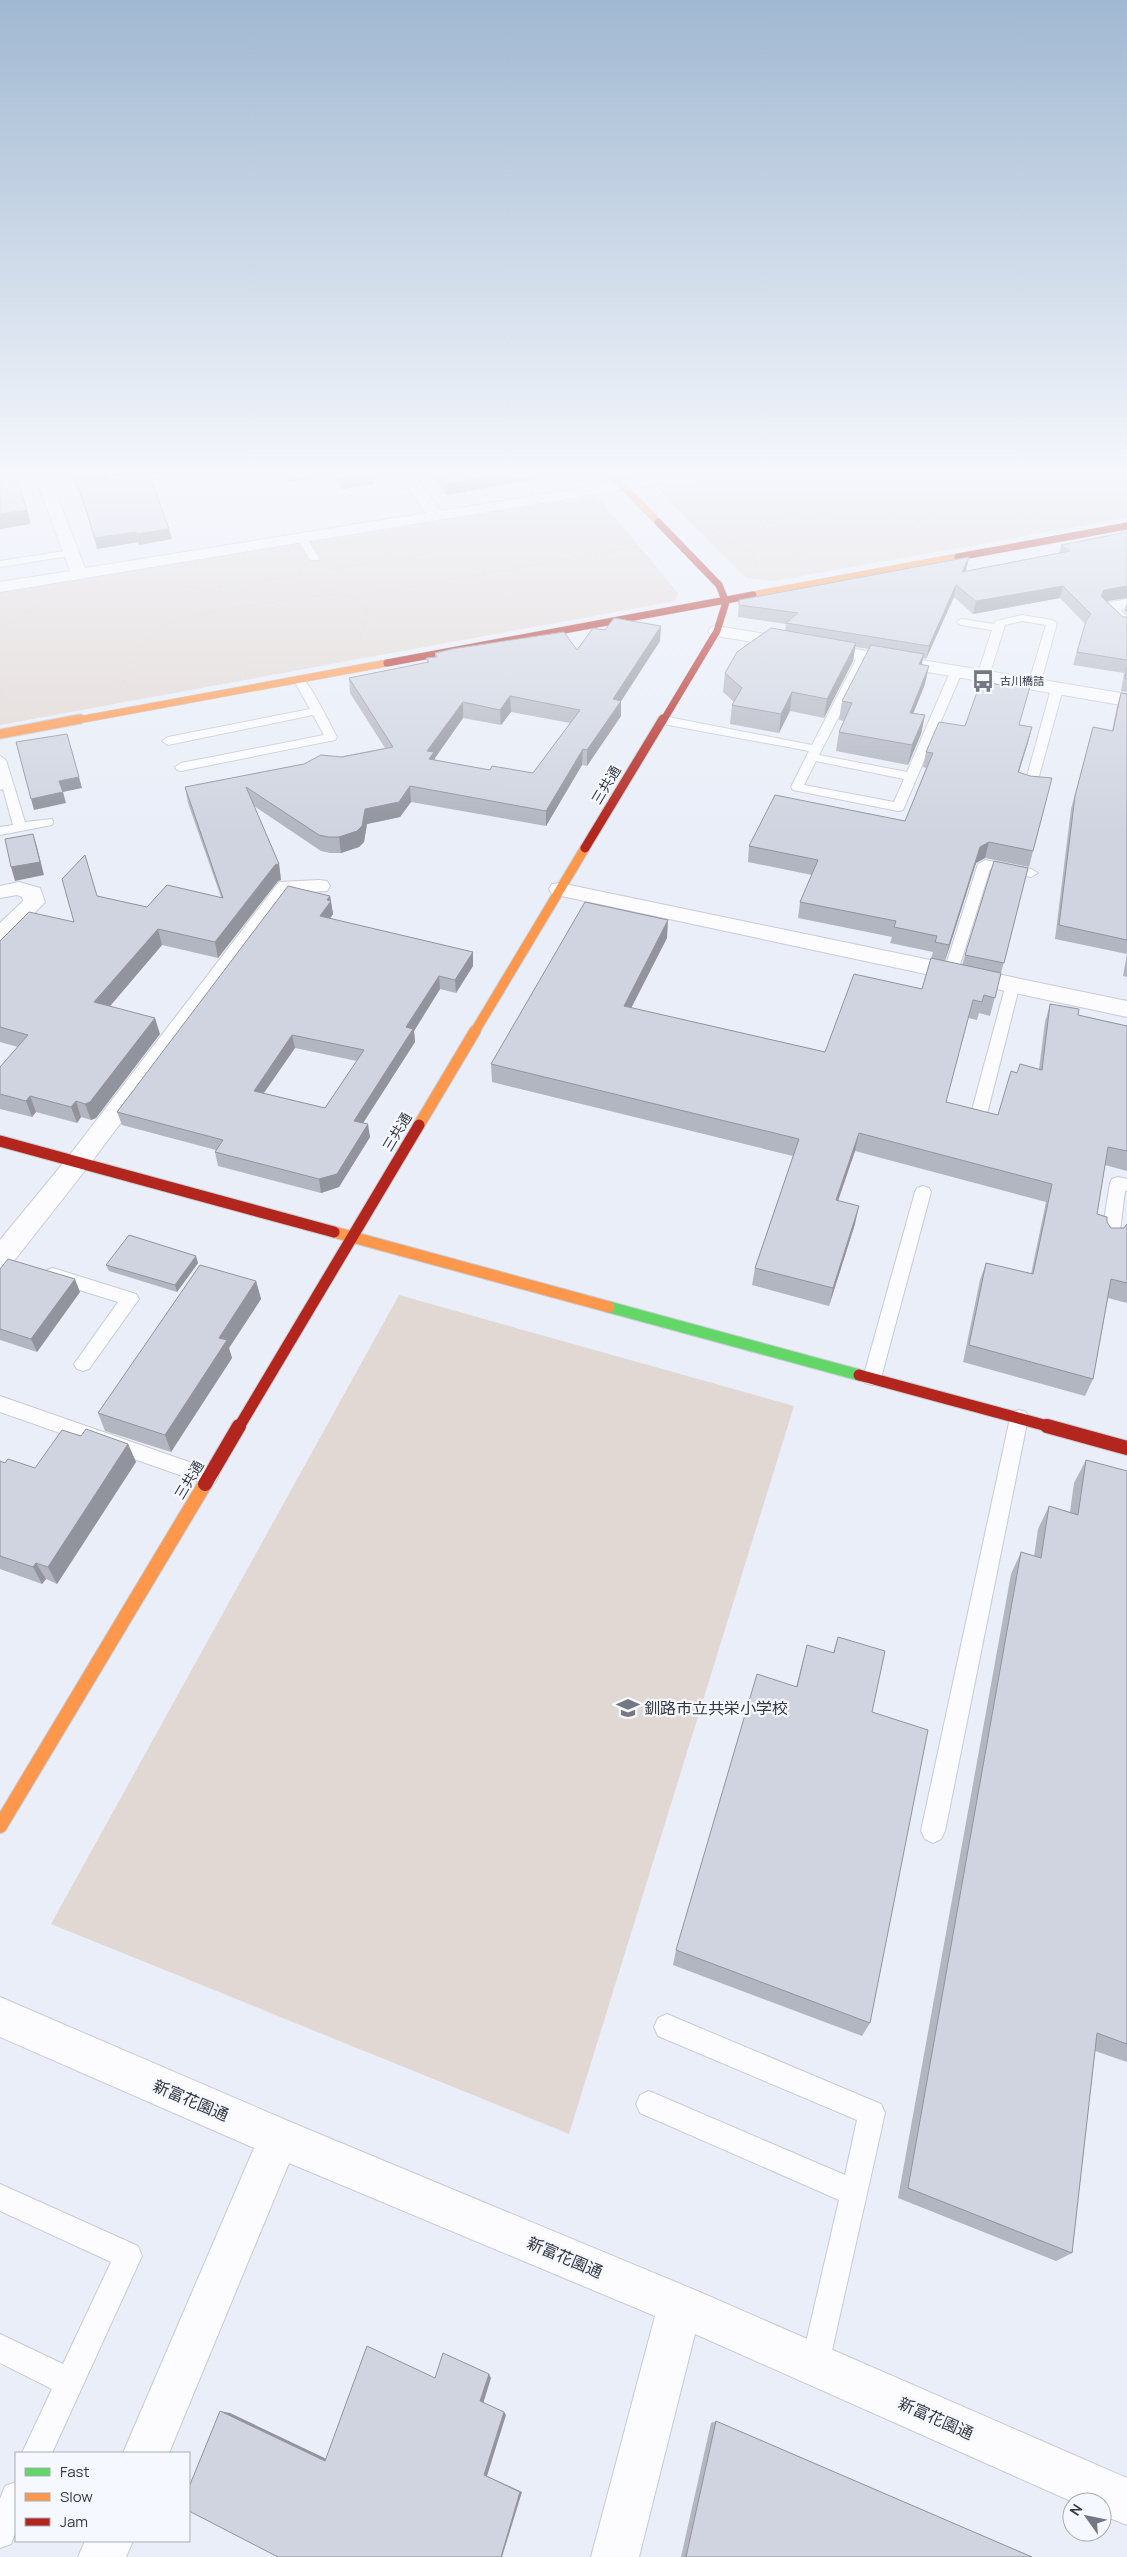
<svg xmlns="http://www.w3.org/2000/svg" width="1127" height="2557" viewBox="0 0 1127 2557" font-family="Manrope,'Noto Sans JP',sans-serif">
<rect width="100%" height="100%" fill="#e9eef8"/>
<!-- green -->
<path fill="#e1d8d3" d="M737,473h390v45l-354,63 -27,-3 -85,-85 5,-8z
M592,496l8,3 78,94 -3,8 -675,124v-132z
M399,1295l395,111 -225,728 -518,-210z"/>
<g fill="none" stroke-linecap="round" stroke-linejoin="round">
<defs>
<path id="lane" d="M156,473h23l-5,3 -45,7 -5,-3z
M298,536h8l13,22 -1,2h-8l-13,-22z
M71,550l4,1v4l-75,12v-6z
M1022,615l30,5 5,3 -17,62 -6,3 -6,-3 18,-60 -24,-4 -17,4 -16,51 -2,2h-8l-2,-2 15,-46 -31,-5 -5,-3 5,-3 33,5 2,-3z
M864,653l6,3 -51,99 88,17 43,-100 6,-3 6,3 -59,138 -5,1 -105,-21 -2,-3 18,-36 -146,-27 -6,-4 6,-4 149,29 46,-89zM816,761l88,18 -10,23 -90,-17z
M299,676c9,2 32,50 38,61l-2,3 -154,31 -4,-1 -2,-3 6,-4 143,-28 -11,-20 -145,30 -6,-4 6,-4 142,-28 -17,-30z
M1057,686l6,3 -27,98 -2,3h-8l-2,-3 27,-98z
M0,756l6,4 19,62 27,-3 1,3 -1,3 -52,10v-8l13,-2 -10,-36 -3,1z
M985,860l46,9 7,4 -7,4 -41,-8 -32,102 -7,5 -5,-2 -2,-3 34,-107z
M1013,979l7,5 -32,126 -2,4h-12l-2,-4 34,-126z
M1118,1177l9,2v12h-2l-6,48 -3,5 -6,1 -6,-1 -3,-5 9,-56 2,-4z
M923,1186l6,2 2,4 -50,186 -2,5 -7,2 -7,-2 -2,-5 52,-186 2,-4z
M53,1268l83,26 3,5 -50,70 -6,2 -6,-2 -3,-5 44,-62 -71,-22 -3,-5 3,-5z
M0,1396l215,75 3,6 -3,6 -7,2 -208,-73z
M1019,1410l7,2 2,6 -83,413 -4,8 -8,4 -8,-4 -4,-8 89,-413 2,-6z
M667,2014l214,90 4,9 -56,251 -4,10 -10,4 -10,-4 -4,-10 38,-164 -199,-87 -4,-9 4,-9 9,-4 196,84 12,-55 -199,-84 -4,-9 4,-9z
M0,2184l138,62 4,10 -90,197h-30l30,-64 -52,-26v-29l63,30 48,-102 -111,-51z
M16,2482v49l-5,13 -11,4v-49l5,-13z"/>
<path id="street" d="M34,473h14l37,95 341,-55 -29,-40h15l29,38 231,-38h35l-7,4 -700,115v-10l70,-11z
M1127,599v10l-7,1 7,6v13l-6,-1 -22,-20 2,-4z
M717,626l410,68v12l-416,-71 -3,-4 3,-4z
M319,880l8,1 3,5 -3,5 -34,2 -206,275 -77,98 -10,3v-29l69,-84 210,-274z
M19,882l21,6 5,14 -37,39 -8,2v-20l23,-22 -1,-4 -5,-2 -17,3v-12z
M560,883l567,118v16l-575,-123 -3,-5 3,-5z
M0,1997l293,126 402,167 432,188v47l-25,-10v-13h-29l-378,-168 -56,223h-48l64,-241 -366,-153 -120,290h-46l131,-305 -254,-111z
M85,2541h48l-7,16h-48z"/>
<path id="fast" d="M609,1307l250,68"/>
<path id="slow-far3" d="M610,473l48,49
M753,595l205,-38
M73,721l314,-58"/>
<path id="slow-far2" d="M0,734l80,-15
M474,1033l111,-185"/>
<path id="slow-far1" d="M419,1125l56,-94
M334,1232l275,75"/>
<path id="slow" d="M0,1826l205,-342"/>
<path id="jam-far3" d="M658,522l61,63 7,17 -9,29 -54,90
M958,557l169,-31
M387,663l366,-68"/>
<path id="jam-far2" d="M585,848l78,-129"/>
<path id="jam-far1" d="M0,1141l334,91
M859,1375l192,52
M239,1427l180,-302"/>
<path id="jam" d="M1047,1426l80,22
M205,1484l34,-58"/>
</defs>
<!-- lane casing -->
<use href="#lane" stroke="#c7cbd5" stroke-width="2"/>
<!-- street casing -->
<use href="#street" stroke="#c7cbd5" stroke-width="2"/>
<!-- fast casing -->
<use href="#fast" stroke="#c7cbd5" stroke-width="13"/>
<!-- slow-far3 casing -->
<use href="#slow-far3" stroke="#c7cbd5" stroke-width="8"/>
<!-- slow-far2 casing -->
<use href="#slow-far2" stroke="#c7cbd5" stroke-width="11"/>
<!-- slow-far1 casing -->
<use href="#slow-far1" stroke="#c7cbd5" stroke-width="13"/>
<!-- slow casing -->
<use href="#slow" stroke="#c7cbd5" stroke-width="16"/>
<!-- jam-far3 casing -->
<use href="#jam-far3" stroke="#c7cbd5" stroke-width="8"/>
<!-- jam-far2 casing -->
<use href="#jam-far2" stroke="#c7cbd5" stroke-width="11"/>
<!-- jam-far1 casing -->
<use href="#jam-far1" stroke="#c7cbd5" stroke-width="13"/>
<!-- jam casing -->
<use href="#jam" stroke="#c7cbd5" stroke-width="16"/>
<!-- path -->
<path stroke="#ced0d4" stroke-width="2" stroke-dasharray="0.5 2.5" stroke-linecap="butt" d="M805,475l11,6 16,1
M719,485l86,-10
M703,495l-5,12c10,31 29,33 55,47l4,16
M958,496l25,11 52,10
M702,497l85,3 31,9 29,17
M876,504l45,37
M703,534l221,-38
M804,562l-12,-14c36,-36 69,-12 111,-20 9,-2 17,-8 25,-12l7,-18
M333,569l90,-15 14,-10 -3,-5
M320,576l12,18
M185,580l1,6 17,4 99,-16
M355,598l11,9 3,10 -9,18 3,8
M0,628l41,-23
M120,686l28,-45 11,-12 13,-7 43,-11 53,-8 64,-9 22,3 291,-52
M0,688l6,22"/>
<!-- lane -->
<use href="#lane" fill="#fcfcfe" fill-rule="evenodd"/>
<!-- street -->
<use href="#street" fill="#fcfcfe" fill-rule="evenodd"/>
<!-- fast -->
<use href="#fast" stroke="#63d668" stroke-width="11"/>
<!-- slow-far3 -->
<use href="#slow-far3" stroke="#ff974d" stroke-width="7"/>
<!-- slow-far2 -->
<use href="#slow-far2" stroke="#ff974d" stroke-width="9"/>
<!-- slow-far1 -->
<use href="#slow-far1" stroke="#ff974d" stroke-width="11"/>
<!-- slow -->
<use href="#slow" stroke="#ff974d" stroke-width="14"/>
<!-- jam-far3 -->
<use href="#jam-far3" stroke="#b3261e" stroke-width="7"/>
<!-- jam-far2 -->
<use href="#jam-far2" stroke="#b3261e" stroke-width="9"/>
<!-- jam-far1 -->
<use href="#jam-far1" stroke="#b3261e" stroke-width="11"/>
<!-- jam -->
<use href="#jam" stroke="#b3261e" stroke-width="14"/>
</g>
<!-- wall -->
<path fill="#b2b6c1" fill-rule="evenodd" d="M71,473h78l23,66 -33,6 -1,-3 -41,7 -13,-45z
M283,473h89v1l1,10 -31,5 -9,-13 -44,6z
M430,473h138l-122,22z
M1127,532l-20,69 16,16h4v75l-6,-1 3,-18 -51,-8 12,-41 -25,-26 -87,16 -19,-17 -28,62 -3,-1 -1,6 3,20 -12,29 12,2 -4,19 -13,31 -72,-14 3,-19 5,-11 -5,-1 3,-19 27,-52 -14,-2 -2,14 -29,57 -34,-7 -11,22 -49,-9 2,-19 2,-3 -11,-10 2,-19 60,-42 1,-7 -48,-7 1,-17 230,-43 -3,14 93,-18 2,-8z
M1127,602v12l-3,-3z
M660,641l-39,60v15l-34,50 -5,-1 -36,61 -135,-24 -11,15 -33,7 -3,18 -5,5 -18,6h-11l-9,-2 -67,-45 25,58 2,16 -3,1 -60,77 -56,-13 -52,61 50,28 -64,84 -5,2 -10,-3 -4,6 -41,-11 -4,5 -32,-8v-42l18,-20 -18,-5v-101l74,-19 23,-26 50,11 74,-10 -33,-94 -3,-16 200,-39 -35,-55 -1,-15 78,-16 -1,-4 9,-1v-4l142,-3zM511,712l59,11 -37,50 -43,-3 -55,-10v-2l28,-40 38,7z
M1121,693l6,1v283l-4,-1 4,-22 -72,-15 16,-130 19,-69 3,-13 19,4 5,-25z
M1020,725l12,2 -13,45 14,79 -4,16 -44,-9 -9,5 -31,98 17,4 3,-10 63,-87 -38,148 -11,-3 -2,7 -9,-2 -22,84 52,13 19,-42 22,-4 6,-47 5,-18 28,11 49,11v145l-22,-6 -8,49 10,8 4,6h13l3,-4v79l-19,-5 -15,81 -8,17 -122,-34 17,-82 6,-17 45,11 15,-72 -191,-51 -17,50 17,23 -26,82 -77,-21 3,-17 38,-112 -301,-74 -1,-18 176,-126 -36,70 194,44 97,-63 11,-37 -43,-9 2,-6 -94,-19 2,-16 12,-27 -64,-13 1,-16 156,-25 21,-53 -3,-1 3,-15 39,-26z
M330,896l3,18 -3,5 143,33v14l-17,27 -16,-4 -26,42 1,11 -52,81 7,14 -31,50 -18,6 -103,-27 -3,-14 1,-2 -94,-25 -5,-13zM295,1048l62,13 -32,47 -61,-15z
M198,1263l-21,29 -68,-21 -3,-6z
M0,1269l80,23 -43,60 -37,-12z
M256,1281l5,18 -32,49 3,10 -61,94 -66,-21 -7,-18z
M81,1436l47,8 8,18 -79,122 -11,-5 -4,5 -42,-15v-108l5,2 30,5z
M1086,1460l41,11v591l-32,-11 -23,202 -16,8 -158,-63 113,-624 10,-22 13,4 4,-27 11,-23 21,6 4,-29z
M838,1637l34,75 -2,311 -8,13 -189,-71 3,-15 120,-263 11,-42 26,8z
M716,2421l316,136h-351l30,-134z"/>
<!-- shaded-wall -->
<path fill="#91949d" d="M80,473h57l-49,7 -8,-4z
M288,473h45v3l-44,6z
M511,473h57l-122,22 -1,-11z
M372,474l1,10 -31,5 -1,-10z
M27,510l4,14 -31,5v-15z
M169,529l3,10 -33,6 -2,-11z
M136,532l2,10 -41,7 -2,-11z
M969,557l-3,13 -6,14 2,-12z
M956,585l-2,12 -28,62 3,-13z
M1063,586l-3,12 -87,16 3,-13z
M1127,586v12l-26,4v-6l3,-6z
M661,626l-1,15 -44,68 5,-8v15l-34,50v-16l26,-51z
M856,643l-3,18 -29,57 3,-19z
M924,654l-4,19 -1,-9z
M929,666l-4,18 -19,48 4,-19z
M792,692l-2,19 -11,22 2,-19z
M510,696l1,16 -10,13 -1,-15z
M463,702v16l-28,40v10l-5,-4 -3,-13z
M925,715l-4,19 -13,31 4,-20z
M1032,727l-4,16 -14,44 4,-15z
M583,749l-1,16 -36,61v-15z
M79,777l3,11 -19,4 3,11 -32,7 -3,-11 28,-18z
M410,786l1,16 -11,15 -33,7 -3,18 -5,5 -18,6 -2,-16 26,-28z
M33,834l4,13 7,28 -29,6 -4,-14z
M989,842l-4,16 -9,5 -31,98 4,-16 31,-98z
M279,864l2,16 -3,1 -60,77 -3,-16 60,-77z
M330,896l3,18 -11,15 -2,-13 7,-16z
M668,920l-1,18 -44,86 1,-18z
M158,929l4,16 -63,74 -5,-17z
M473,952v14l-17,27 -1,-13z
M439,976l1,13 -26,42 1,11 -59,92 -2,-13 52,-94z
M155,1018l5,16 -64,84 -5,2 -6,-16z
M292,1035l3,13 -39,56 -2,-13z
M30,1096l6,16 -4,5 -6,-16z
M76,1101l5,16 -4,6 -6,-16z
M368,1124l2,13 -31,50 -18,6 -2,-14z
M859,1133l-4,18 -23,67 4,-18z
M859,1206l-4,18 -26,82 4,-18z
M196,1256l2,7 -21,29 -2,-7z
M75,1279l5,13 -43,60 -6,-13z
M256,1281l5,18 -32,49 3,10 -61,94 -6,-17 54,-97z
M128,1444l8,18 -79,122 -9,-17z
M36,1563l10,16 -4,5 -9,-17z
M489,2374l2,4 -8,26 -3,-3z
M220,2411l10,2 103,49 -8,-1z
M504,2412l2,3 -19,61 35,16 -20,65h-1l-17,-82z"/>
<!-- building -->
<path fill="#cfd4e0" stroke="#91949d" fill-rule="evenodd" d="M0,473h15l12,37 -27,4z
M72,473h8v3l6,4 48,-7h15l20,56 -32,5 -1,-2 -41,6 -14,-44z
M337,473h35v1l-31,5z
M437,473h74l-66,11z
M1127,532v54l-23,4 -3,6 22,21h4v43l-50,-8 9,-31 5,-7 -28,-28 -87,15 -20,-16 -27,61 -143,-23 12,-10 -59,-8v-5l230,-43 -7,15 108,-21 -9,-6z
M614,618l47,8 -48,73 8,2 -34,49 -4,-1 -37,62 -136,-25 -11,16 -34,7 -3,17 -5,5 -18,6h-11l-9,-2 -73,-48 33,77 -4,1 -60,77 -57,-13 -64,73 61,16 -65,84 -5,2 -9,-3 -5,6 -41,-11 -4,5 -26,-7v-27l28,-32 -28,-8v-86l29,-29 45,10 -12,-43 23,-24 12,41 50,11 20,-22 56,13 -38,-111 119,-23 17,-9 21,2 51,-10 -44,-69 80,-16 -3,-4 11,-1 -2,-4 17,-4 112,-17 13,18 16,-22 12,2zM510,696l70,14 -47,63 -41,-7 -2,4 -61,-11 5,-7 -7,-1 36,-49 37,8z
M771,628l85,15 -29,56 -35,-7 -11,22 -49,-9 10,-17 -17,-15 12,-21z
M871,645l53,9 -5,10 10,2 -19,47 15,2 -13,30 -73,-13 13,-29 -10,-2z
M1127,667v12l-2,-1z
M1002,679l29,4 -12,42 13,2 -14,45 12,4 22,2 -19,73 -44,-9 -9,5 -31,98 -14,-3 2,-6 -43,-9 2,-6 -96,-19 18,-42 -69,-14 26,-51 130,26 28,-68 -7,-1 13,-30 26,4 16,-45 20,4z
M1121,693l6,1v246l-68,-15 16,-129 18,-69 20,4z
M67,734l12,43 -20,4 4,11 -32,7 -15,-57z
M33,834l7,28 -29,5 -6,-28z
M994,861l34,7 -24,95 -39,-8z
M288,886l42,10 -3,4 4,1 -11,15 153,36 -18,28 -16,-4 -33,51 7,2 -59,92 14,3 -31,50 -18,5 -104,-27 8,-12 -106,-28zM292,1035l72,15 -39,58 -71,-17z
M585,902l83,18 -44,86 201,46 29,-78 68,15 9,-31 70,15 -6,25 -11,-3 -2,7 -9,-2 -27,102 52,13 13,-44 6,2 3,-9 22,6 8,-66 29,5 -1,6 49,11v125l-19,-4 -11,67 10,3v5l4,6h13l3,-4v59l-16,-4 -18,100 -124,-34 17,-82 47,11 19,-90 -193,-51 -23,67 23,6 -26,82 -78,-20 44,-129 -308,-75z
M129,1235l67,21 -21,29 -69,-20z
M8,1259l67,20 -44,60 -31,-10v-60z
M200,1265l56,16 -37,57 8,2 -62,95 -67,-22z
M86,1429l42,15 -80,123 -12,-4 -3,4 -33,-11v-95l5,2 3,-4 27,9 27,-38 19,6z
M1086,1460l41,11v573l-30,-11 -25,220 -164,-65 113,-636 20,6 8,-52 29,9z
M838,1637l47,14 -13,61 56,18 -58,293 -194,-73 81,-276 40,13 10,-42 27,8z
M367,2346l68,32 8,-25 46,21 -9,27 24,11 -20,63 36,17 -19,65h-223l-89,-46v-24l31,-76 105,50z
M716,2421l316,136h-346z"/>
<!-- sky -->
<linearGradient id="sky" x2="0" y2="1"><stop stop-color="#a0b8d1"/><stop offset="0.57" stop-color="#f5f7fc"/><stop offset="1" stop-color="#f5f7fc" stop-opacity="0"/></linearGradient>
<rect width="1127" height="831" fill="url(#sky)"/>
<!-- icons -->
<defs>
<symbol id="bus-bare" viewBox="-9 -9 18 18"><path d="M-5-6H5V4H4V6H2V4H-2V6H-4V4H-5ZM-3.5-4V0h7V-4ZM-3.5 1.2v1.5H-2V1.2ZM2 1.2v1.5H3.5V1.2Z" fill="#737883" stroke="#f5f8fe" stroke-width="2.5" paint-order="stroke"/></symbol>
<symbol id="school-bare" viewBox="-9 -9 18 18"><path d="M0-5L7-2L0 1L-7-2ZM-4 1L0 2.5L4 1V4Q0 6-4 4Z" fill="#737883" stroke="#f5f8fe" stroke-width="2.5" paint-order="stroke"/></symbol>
</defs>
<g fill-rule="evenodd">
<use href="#bus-bare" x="967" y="665" width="32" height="32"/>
<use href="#school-bare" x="612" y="1692" width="32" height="32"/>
</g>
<g text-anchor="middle" stroke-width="4.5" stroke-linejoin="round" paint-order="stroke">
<!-- far-poi labels -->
<g font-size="11" fill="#333844" stroke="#f5f8fe" text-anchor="start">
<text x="1000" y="685">古川橋詰</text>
</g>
<!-- street labels -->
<g font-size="14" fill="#333844" stroke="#f5f8fe">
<text transform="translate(606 785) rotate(-59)" y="5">三共通</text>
<text transform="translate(397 1132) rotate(-59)" y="5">三共通</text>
<text transform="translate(189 1480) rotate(-59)" y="5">三共通</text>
</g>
<!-- near-poi labels -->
<g font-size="16" fill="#333844" stroke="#f5f8fe" text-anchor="start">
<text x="644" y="1714">釧路市立共栄小学校</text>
</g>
<!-- near-street labels -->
<g font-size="16" fill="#333844" stroke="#f5f8fe">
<text transform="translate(191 2100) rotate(23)" y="6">新富花園通</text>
<text transform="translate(565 2257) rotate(23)" y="6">新富花園通</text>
<text transform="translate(936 2418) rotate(24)" y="6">新富花園通</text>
</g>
</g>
<!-- legend -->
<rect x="15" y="2452" width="175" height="90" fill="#f5f8fe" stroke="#a7abb4"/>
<rect x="25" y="2468" width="25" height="8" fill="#63d668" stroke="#a7abb4"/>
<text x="60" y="2477" font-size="15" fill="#333844">Fast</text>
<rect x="25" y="2493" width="25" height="8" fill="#ff974d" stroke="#a7abb4"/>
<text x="60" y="2502" font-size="15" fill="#333844">Slow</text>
<rect x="25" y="2518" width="25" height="8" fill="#b3261e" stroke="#a7abb4"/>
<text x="60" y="2527" font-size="15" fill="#333844">Jam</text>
<!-- north arrow -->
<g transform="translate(1087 2517) rotate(303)"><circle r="24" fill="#f5f8fe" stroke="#a7abb4"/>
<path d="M0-4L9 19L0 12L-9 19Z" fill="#737883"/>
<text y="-8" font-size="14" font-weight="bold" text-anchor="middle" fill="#333844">N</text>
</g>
</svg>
